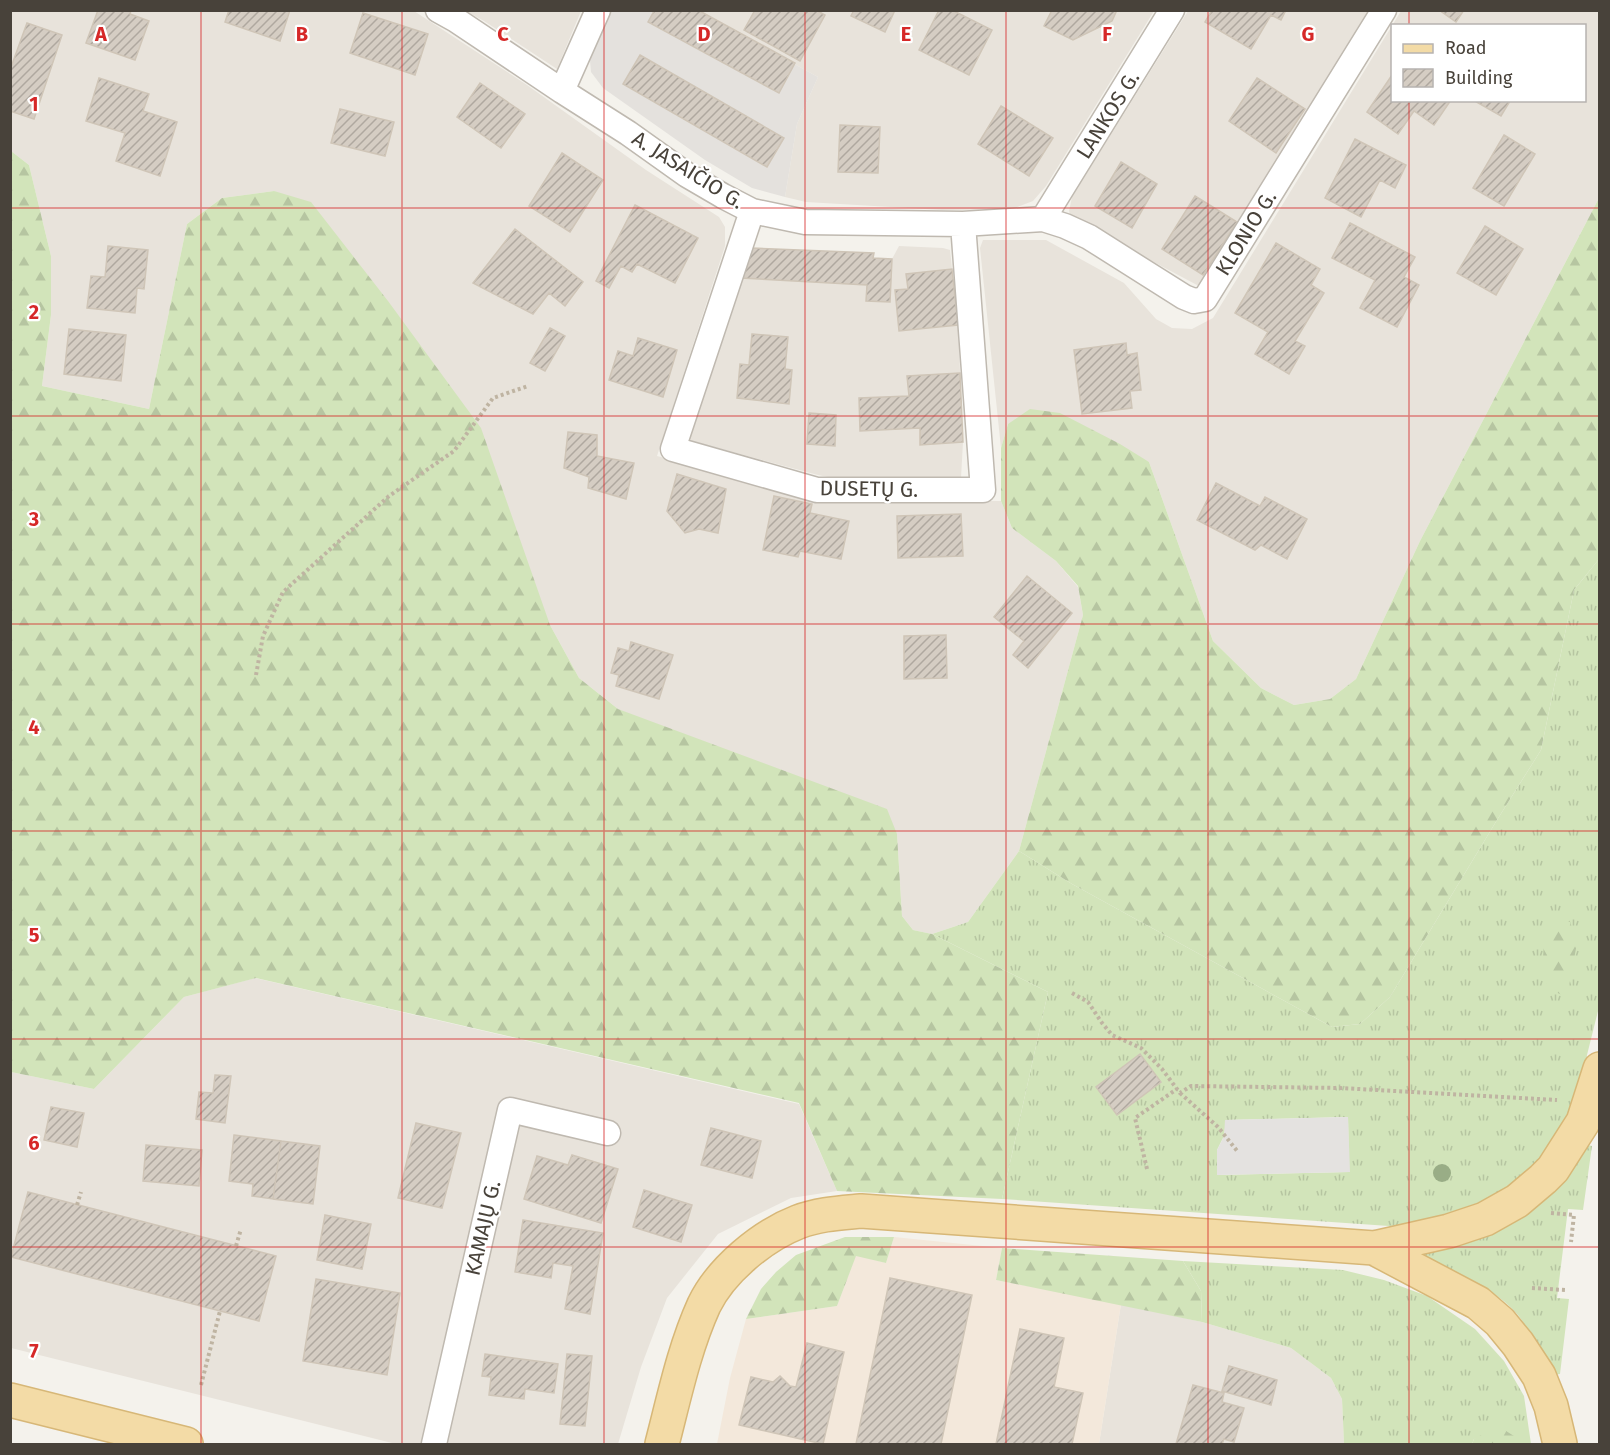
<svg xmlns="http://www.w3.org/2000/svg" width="1610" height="1455" viewBox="0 0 1610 1455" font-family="'Fira Sans',sans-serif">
<defs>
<pattern id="grass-tufts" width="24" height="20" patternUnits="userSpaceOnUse" patternTransform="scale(1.5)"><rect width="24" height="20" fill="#d2e4ba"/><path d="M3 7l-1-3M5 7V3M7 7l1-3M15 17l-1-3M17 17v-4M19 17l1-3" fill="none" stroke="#b6c5a1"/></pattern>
<pattern id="forest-firs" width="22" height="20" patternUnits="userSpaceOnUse" patternTransform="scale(1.5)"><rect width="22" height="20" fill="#d2e4ba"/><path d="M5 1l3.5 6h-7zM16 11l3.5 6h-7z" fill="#b6c5a1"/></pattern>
<pattern id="building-hatch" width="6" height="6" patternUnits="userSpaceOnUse" patternTransform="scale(1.5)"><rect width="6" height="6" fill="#d5cdc3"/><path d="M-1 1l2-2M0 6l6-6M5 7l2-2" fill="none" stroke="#afa89f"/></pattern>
</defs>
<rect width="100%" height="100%" fill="#f4f2ec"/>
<!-- residential -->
<path fill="#e8e3db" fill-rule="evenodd" d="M10,11h404l113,74 119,85 73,47 6,10v19l-68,210 94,25 79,19 171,1 11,27 44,33 22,26 5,28 -64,236 -51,71 -36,12 -19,-4 -11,-14 -5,-82 -279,-125 -39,-31 -29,-53 -276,-434 -52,7 -35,26 -38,185 -107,-23 9,-71v-59l-22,-91 -18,-14z
M466,11l115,-1v1l-24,58 -73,-48z
M698,11h456l-108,175 -13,15 -21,8 -70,1 -136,-8 -21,-5 12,-73 21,-47z
M1188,11h183l-170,274h-4l-126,-67 -2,-7 3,-14z
M1401,11h198v187l-179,343 -64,138 -26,20 -36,6 -33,-17 -48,-47 -64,-179 -141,-38 -7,24 -21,-200 3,-8h63l78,43 32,36 16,9 20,1 21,-11zM1392,26h192v74h-192z
M899,246l44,2 7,2 8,75 5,117 -2,36 -113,3 -30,-6 -126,-34 -5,-5 65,-188 122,5 -1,5 19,1z
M255,978l544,126 38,87 -46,7 -73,36 -51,64 -26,69 -23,77h-222l-385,-96v-276l83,17 90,-92z
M1121,1304l81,18 89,26 40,30 11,21 2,45h-245z"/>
<!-- commercial -->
<path fill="#f3e8db" d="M894,1237l108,11 -6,32 125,24 -22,140h-382l13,-66 16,-59 91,-13 19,-51 30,8z"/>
<!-- industrial -->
<path fill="#e4e1dd" d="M611,11h87l120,66 -21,47 -12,73 -33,-9 -47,-28 -102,-72 -12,-16 -1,-11 2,-7z"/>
<!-- grass -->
<path fill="url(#grass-tufts)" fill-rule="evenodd" d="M1599,559v448l-29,116 -22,36 -36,31 -47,23 -40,12 -36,1 -387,-27 46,-207 -116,-58 36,-12 51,-71 53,33 260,143 28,-3 30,-27 107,-177 44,-70 33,-160zM1348,1117l1,55 -132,3v-25l7,-14 2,-16z
M1587,1145l5,1 -9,64 -15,-1 -11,89 12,1 -9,75 -7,1c-11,-19 -21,-42 -35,-60 -24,-29 -75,-48 -109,-63z
M1183,1261l160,9 41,10 43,16 48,33 29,32 20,35 7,48h-17l-1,-8 -39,3 -2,5h-128l-2,-45 -11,-21 -40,-30 -89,-26 -1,-31z"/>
<!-- forest -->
<path fill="url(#forest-firs)" d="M11,151l18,14 22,91v59l-9,71 107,23 38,-185 35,-26 52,-7 37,11 77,99 93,127 69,197 29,53 39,31 269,100 10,25 5,82 11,14 19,4 116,58 -46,207 -165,-8 -38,-88 -543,-125 -72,19 -90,92 -83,-17z
M1599,198v361l-25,31 -33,160 -44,70 -107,177 -30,27 -28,3 -260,-143 -53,-33 64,-236 -5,-29 -22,-25 -44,-33 -11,-27v-53l7,-24 22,-15 30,4 60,31 29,18 64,179 48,47 33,17 36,-6 26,-20 64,-138z
M1557,917l13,5 7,21 -8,43 -7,9 -13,-6 -7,-17 2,-29 4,-19z
M845,1237h49l-8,26 -30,-7 -19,50 -91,13 15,-30 15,-17 20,-17z
M1002,1248l181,13 18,30 1,31 -206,-42z
M1498,1426l16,10v8h-42l2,-5z"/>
<!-- parking -->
<path fill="#e4e2e0" d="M1348,1117l2,55 -133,3v-25l7,-14 1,-16z"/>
<!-- building -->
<path fill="url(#building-hatch)" stroke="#cfc5b7" stroke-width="1.5" d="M98,10h33l-1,4 19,7 -14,39 -49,-17z
M229,10h61l-10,31 -55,-19z
M652,10h46l97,53 -16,30 -131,-71 6,-11z
M755,10h61l9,5 -25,46 -56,-31z
M854,10h41l-10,22 -34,-16z
M939,10h13l40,20 -23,45 -50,-25z
M1052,10h65l-5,11 -39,19 -29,-14z
M1212,10h74l-5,10 -10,-5 -20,34 -46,-27z
M1439,10h25l-8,12z
M363,13l65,21 -13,41 -65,-22z
M27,23l35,12 -28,84 -24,-8v-41z
M640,55l144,83 -17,29 -144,-83z
M1392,75v25h59l-17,25 -20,-14 -16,23 -31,-22z
M99,78l50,16 -6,17 34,11 -17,54 -44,-15 9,-28 -39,-12z
M1257,78l48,31 -29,44 -47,-32z
M480,83l45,31 -24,34 -44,-31z
M1473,100h36l1,1 -9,15z
M1001,106l52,32 -24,38 -51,-32z
M340,109l54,13 -9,34 -54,-13z
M840,125l40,2 -2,46 -40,-1z
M1504,135l31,19 -31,52 -31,-18z
M1355,139l51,26 -11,23 -15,-8 -19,37 -36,-19z
M562,153l41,27 -33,52 -41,-26z
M1121,162l36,22 -25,44 -37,-22z
M1195,196l42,26 -34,53 -41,-26z
M635,205l63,33 -23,45 -38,-19 -5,8 -11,-6 -12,22 -13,-7z
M1350,223l65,34 -11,20 15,8 -22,42 -37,-19 15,-28 -43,-22z
M1485,226l38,23 -27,46 -39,-22z
M515,229l68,53 -18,24 -16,-13 -16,21 -60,-31z
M1276,243l44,26 -9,16 13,8 -29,48 10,5 -16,28 -34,-20 13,-22 -33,-19z
M108,246l40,4 -4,39 -7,-1 -2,25 -48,-5 4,-32 14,1z
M752,248l122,5 -1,5 19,1 -2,43 -24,-1 1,-16 -126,-7z
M952,269l6,56 -59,6 -4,-41 13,-1 -2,-15z
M550,328l15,8 -20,35 -15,-8z
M69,329l57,6 -5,46 -57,-7z
M752,334l36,3 -3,32 7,1 -3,34 -52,-6 3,-34 9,1z
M638,338l39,12 -14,47 -54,-17 9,-29 15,5z
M1126,343l1,12 10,-2 4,37 -11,1 2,17 -50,6 -8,-64z
M960,373l3,69 -43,3v-17l-60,3 -1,-33 50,-2 -2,-20z
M809,413l27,2 -1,31 -28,-2z
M568,432l29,3v21l37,7 -8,36 -38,-11 1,-11 -25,-9z
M677,474l49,15 -8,44 -19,-4 -14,4 -18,-22z
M1216,483l44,23 5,-9 42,22 -20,40 -26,-14 -6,5 -58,-30z
M774,496l38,8 -2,9 39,8 -8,38 -41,-8 -2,6 -35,-7z
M961,514l2,42 -65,2 -1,-42z
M1027,576l45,37 -44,55 -15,-13 11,-14 -30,-24z
M946,635l1,43 -43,1v-43z
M631,642l42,13 -14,44 -43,-13 3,-11 -8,-2 7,-25 11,3z
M1140,1054l21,28 -44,33 -21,-28z
M215,1075l16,1 -6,47 -29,-4 3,-27 14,1z
M51,1107l33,6 -7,34 -33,-7z
M416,1123l45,10 -19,75 -44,-10z
M711,1128l50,13 -9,37 -51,-13z
M234,1135l47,6 -8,58 -21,-3 1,-12 -24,-3z
M281,1141l39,5 -7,58 -40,-5z
M146,1145l56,5 -3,36 -56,-5z
M572,1155l46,14 -17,54 -77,-24 13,-43 31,9z
M644,1190l48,15 -11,37 -48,-15z
M28,1192l248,64 -17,65 -248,-64z
M325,1215l46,9 -9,45 -45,-9z
M523,1220l80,13 -13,81 -25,-5 8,-43 -20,-3 -2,15 -36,-6z
M890,1278l82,17 -31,149h-85z
M316,1279l84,14 -13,82 -84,-14z
M1020,1329l44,9 -10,49 29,6 -11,51h-76z
M807,1343l37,9 -21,92 -84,-19 12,-48 22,5 7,-6 10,10 6,1z
M485,1354l73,10 -4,29 -29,-4 -1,10 -35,-4 2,-18 -9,-1z
M567,1354l25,2 -7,70 -25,-2z
M1229,1366l48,14 -6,25 -49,-14z
M1193,1385l31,8 -2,9 22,6 -10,34 -10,-3 -2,5h-46z"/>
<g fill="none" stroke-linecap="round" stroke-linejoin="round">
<defs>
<path id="street" d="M438,10l18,10 106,71 66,42 59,42 36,21 29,15 53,11 158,2 80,-5 22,7 24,11 95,60 10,4 11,-2 179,-289
M562,91l36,-81
M752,211l-79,238 144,41h166l-20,-266
M1043,219l129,-209
M434,1444l76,-334 98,23"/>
<path id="primary" d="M1374,1248l104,55 22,19 18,22 21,32 12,30 9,38
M10,1400l176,44
M662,1444c12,-46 22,-95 42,-139 17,-35 58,-69 94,-83 21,-8 42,-9 63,-11l513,37 75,-17 36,-12 32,-18 26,-22 10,-10 30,-47 17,-53"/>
</defs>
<!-- street casing -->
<use href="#street" stroke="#bfb9b0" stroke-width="27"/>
<!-- primary casing -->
<use href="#primary" stroke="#d7b777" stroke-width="36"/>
<!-- path -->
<path stroke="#bfb4a2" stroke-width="4" stroke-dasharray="3 3" stroke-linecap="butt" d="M256,675l7,-39 20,-44 106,-96 65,-45 39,-53 35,-12
M1072,993l16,9 14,21 10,12 29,13 21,21 18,24 11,-7 149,2 217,12
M1180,1093l38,34 20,25
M1147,1169l-12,-51 42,-29
M77,1205l4,-13
M1551,1213l23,2 -3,27
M236,1246l5,-17
M1532,1288l33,2
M201,1385l19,-74"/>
<!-- street -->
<use href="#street" stroke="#fff" stroke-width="24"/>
<!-- primary -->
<use href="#primary" stroke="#f3dba6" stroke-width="33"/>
</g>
<!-- trees -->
<circle fill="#99ad86" cx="1442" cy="1173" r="9"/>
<!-- grid -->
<path fill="none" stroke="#d62828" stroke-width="1.5" stroke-opacity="0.55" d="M201,10v1434M402,10v1434M604,10v1434M805,10v1434M1006,10v1434M1208,10v1434M1409,10v16M1409,100v1344M10,208h1590M10,416h1590M10,624h1590M10,831h1590M10,1039h1590M10,1247h1590"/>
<g text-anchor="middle" stroke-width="4.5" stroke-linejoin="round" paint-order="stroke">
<!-- street labels -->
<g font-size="21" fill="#48423a" stroke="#fff">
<text transform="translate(1108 115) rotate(-58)" y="7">LANKOS G.</text>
<text transform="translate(688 170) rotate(32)" y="7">A. JASAIČIO G.</text>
<text transform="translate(1246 233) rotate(-58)" y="7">KLONIO G.</text>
<text transform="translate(869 489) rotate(1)" y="7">DUSETŲ G.</text>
<text transform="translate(483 1228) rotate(-77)" y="7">KAMAJŲ G.</text>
</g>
</g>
<g font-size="20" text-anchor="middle" font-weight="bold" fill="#d62828" stroke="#fff" stroke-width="4.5" stroke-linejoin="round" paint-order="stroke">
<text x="101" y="41">A</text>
<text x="302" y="41">B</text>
<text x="503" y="41">C</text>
<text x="704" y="41">D</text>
<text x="906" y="41">E</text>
<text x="1107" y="41">F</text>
<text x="1308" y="41">G</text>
<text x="34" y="111">1</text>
<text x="34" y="319">2</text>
<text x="34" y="526">3</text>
<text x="34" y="734">4</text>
<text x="34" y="942">5</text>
<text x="34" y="1150">6</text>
<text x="34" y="1358">7</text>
</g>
<!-- border -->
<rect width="1610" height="1455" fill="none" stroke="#48423a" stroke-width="24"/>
<!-- legend -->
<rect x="1391" y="24" width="195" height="78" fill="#ffffff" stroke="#b6b3b0" stroke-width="1.5"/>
<rect x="1403" y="44" width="30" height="9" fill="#f3dba6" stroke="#b6b3b0" stroke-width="1.5"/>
<text x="1445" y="54" font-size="18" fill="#48423a">Road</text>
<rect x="1403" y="69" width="30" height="18" fill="url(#building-hatch)" stroke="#b6b3b0" stroke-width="1.5"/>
<text x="1445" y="84" font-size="18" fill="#48423a">Building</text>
</svg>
